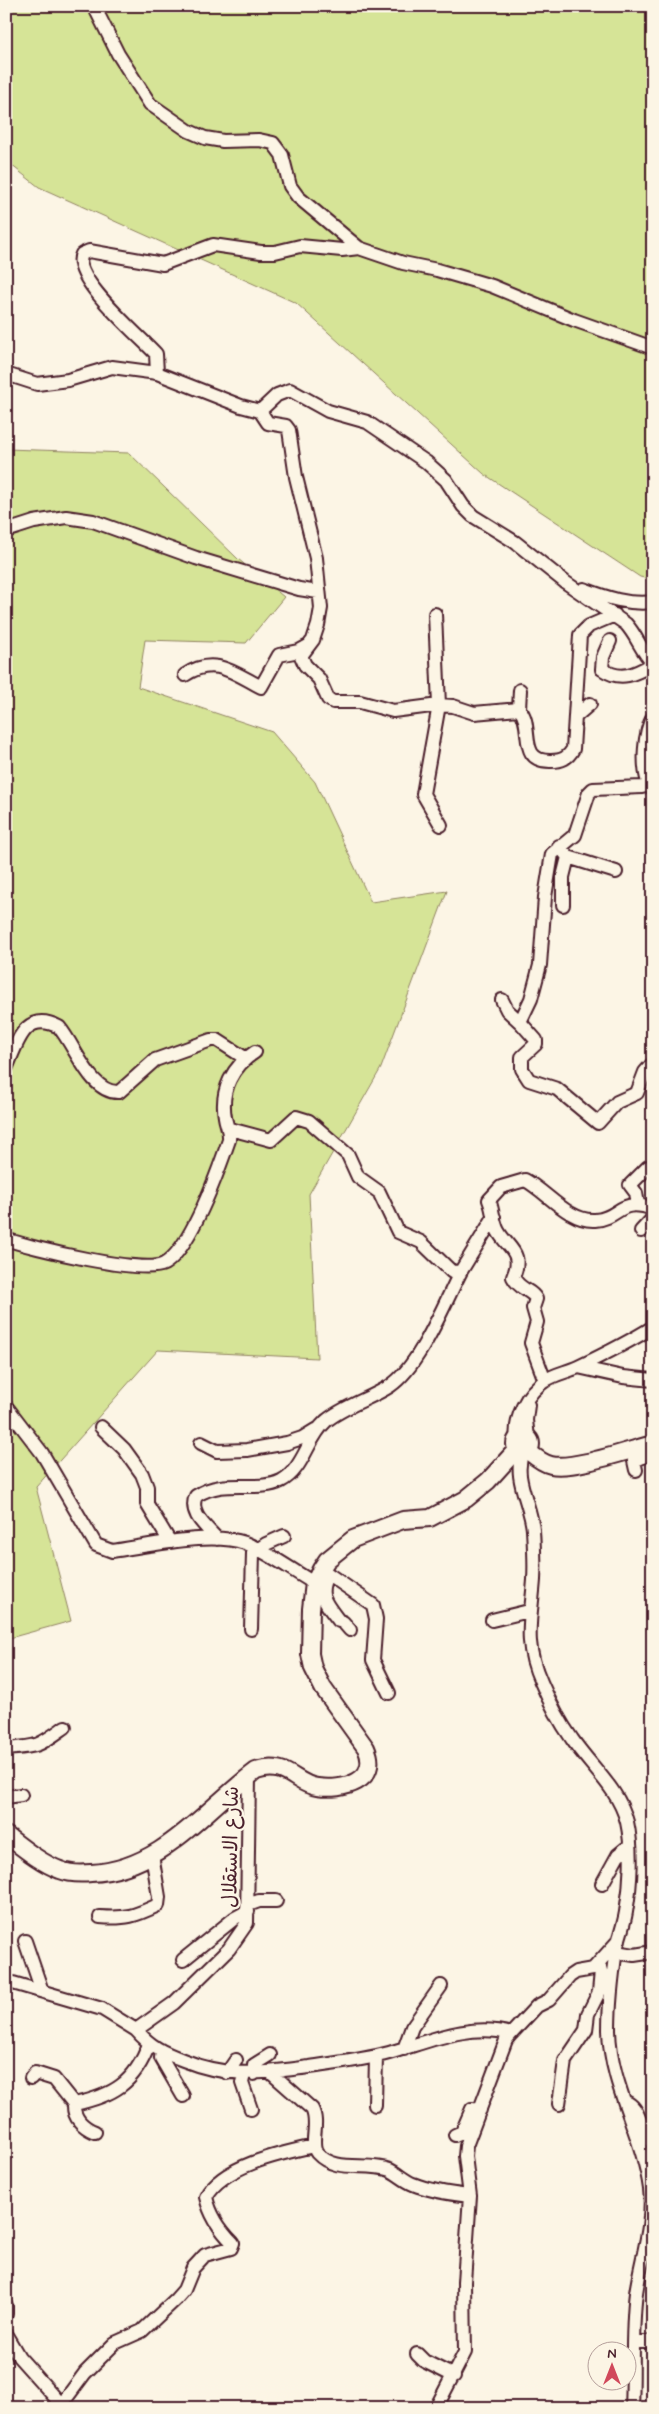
<svg xmlns="http://www.w3.org/2000/svg" width="659" height="2414" viewBox="0 0 659 2414" font-family="Mynerve,'Playpen Sans Arabic',sans-serif">
<rect width="100%" height="100%" fill="#fcf5e5"/>
<filter id="ink" filterUnits="userSpaceOnUse"><feTurbulence type="fractalNoise" baseFrequency=".02" numOctaves="2"/><feDisplacementMap in="SourceGraphic" scale="10" xChannelSelector="R" yChannelSelector="G"/><feConvolveMatrix kernelMatrix="1 2 1 2 8 2 1 2 1" color-interpolation-filters="sRGB"/></filter>
<g filter="url(#ink)">
<!-- green -->
<path fill="#d6e497" stroke="#908261" d="M6,6h647v574l-13,-3 -156,-103 -188,-171 -257,-116 -33,-26z
M6,449l123,4 109,106 46,38 -38,46 -101,-3 -7,47 134,45 43,50 56,120 76,-11 -66,177 -72,126 8,164 -159,-8 -122,137 35,134 -65,18z"/>
<g fill="none" stroke-linecap="round" stroke-linejoin="round">
<defs>
<path id="minor" d="M94,6l24,48 32,50 39,27 16,7 18,3 36,-1 14,3 9,12 8,31 8,11 61,51 44,15 34,7 55,16 82,34 79,28
M157,373l-1,-19c-14,-16 -87,-77 -74,-100l7,-3 74,13 50,-19 48,7h14l25,-6 42,4 17,-2
M6,374l31,10 31,-4 44,-13 45,6 84,33 19,5 17,-16 13,-5 38,21 39,11 59,40 20,18 17,26 10,10 42,26 50,40 61,42c11,12 15,27 27,39
M260,411l8,12 18,3 3,4 7,47 20,81 5,50 -3,17 -5,15 -12,16 4,9 14,14 9,20 5,3h27l33,9 46,-6 14,1 21,7 45,-4c16,16 -3,53 32,52 11,0 17,-3 22,-12l7,-114 9,-9 26,-11
M6,531l28,-9 32,-5 27,4 103,37 103,31 19,3
M584,589c23,9 45,16 69,13
M435,614l4,91 -16,89 18,31
M610,641l-7,16 -1,12c19,13 33,5 51,-5
M185,675c29,-20 49,-2 76,12l18,-32 20,-4 9,-5
M519,709l1,-19
M575,717l15,-13
M653,717c-9,16 -11,47 -5,65l5,3
M651,785l-9,2 -49,2 -4,4 -14,42 -23,19 -7,43 -5,68 -9,34 -11,23 16,18v4l-14,13v12l7,11 28,9 41,34 19,-21 20,-9 8,-21 8,-9
M559,846l9,11 -5,20v28
M568,857l48,15
M502,1000l5,10 13,12
M6,1069c11,-25 18,-60 53,-42 17,20 32,67 60,65l36,-32 56,-20h6l28,18
M230,1129l41,11 25,-23 13,4 39,34 10,22 21,15 19,40 23,10 31,30 9,-1 33,-54
M638,1204l-2,-11 -6,-8 18,-18
M641,1231l12,-13
M6,1239c25,9 137,36 158,25 27,-15 55,-95 65,-124 1,-10 -3,-15 -4,-23 -5,-27 8,-51 30,-65
M578,1367l45,10 30,3
M545,1381l-14,-38 6,-21 -4,-14 3,-9c-5,-10 -16,-8 -23,-22 11,-25 -5,-28 -15,-46 -5,-9 -5,-22 -9,-31l12,-13 24,-7c21,11 44,42 70,40 26,-2 23,-23 58,-11
M6,1406l36,47 54,92 16,6c36,-5 99,-20 133,-8 21,8 48,28 69,40
M101,1427l23,22 18,25 5,13v17l23,38
M528,1438l-2,-18 2,-15
M517,1440c-3,-22 9,-47 29,-60 9,-6 21,-8 32,-13 25,-12 51,-25 75,-40
M201,1443l16,8 30,-1 40,-7 15,-5 13,-8
M523,1452c-11,25 8,52 10,78 1,16 2,33 1,50 -3,40 -11,62 7,102 8,19 19,40 31,57 18,27 47,50 55,83 6,27 4,62 -1,90 -2,13 -7,25 -10,38 -4,27 -7,54 -7,80 1,56 34,105 41,159 4,36 -9,69 -14,104 -5,38 -2,77 -4,115
M636,1470l-2,-9 15,-7v-9
M217,1539c-10,-12 -29,-25 -21,-43 29,-19 61,-3 85,-15 23,-12 26,-43 45,-60 18,-15 44,-22 64,-35 30,-20 54,-82 71,-115
M321,1569l52,36 3,14 -3,41 16,33
M328,1574c-12,21 -2,30 11,47l4,1 7,8
M492,1620l37,-9
M251,1629l2,-76 13,-9 18,-8
M6,1749c34,-3 31,-2 59,-22
M6,1797l15,-2
M602,1884l16,-29 11,-9
M248,1905l11,-4h17
M100,1917c26,2 35,-1 58,-12l1,-8 -7,-42
M25,1941l17,50
M616,1952l18,3 19,-3
M183,1960l52,-42 13,-7
M6,1981l96,28 34,21 38,-27 55,-54 18,-26 2,-147
M136,2030c15,17 26,22 47,30 47,19 78,13 127,7 26,-4 53,-7 79,-14 38,-11 82,-31 122,-19l26,-28 12,-6 21,-24 6,-4 17,-3 26,-29
M404,2049l8,-22 29,-41
M162,2052l-1,6 22,38
M270,2072l42,37c8,15 -3,34 5,44 19,21 49,8 73,17 8,4 15,11 23,14 17,7 39,10 57,12
M227,2073l9,-13
M244,2074l-2,9 9,26
M254,2074v-9l16,-10
M31,2078l4,-5 19,6 20,25c39,-8 61,-21 75,-60
M628,2103c14,8 12,31 25,40
M74,2104c-1,14 9,23 21,28
M559,2104l6,-43 21,-31 2,-16 11,-22 2,-21 -2,-7
M375,2105l1,-49
M455,2135l7,-3 10,-23 8,1
M6,2306v8
M6,2335l13,22 42,47
M634,2342h19
M417,2354l7,7 30,15
M59,2408l26,-35 30,-30 27,-12 34,-32 8,-9 9,-22 12,-13 26,-7 2,-5c-12,-12 -23,-28 -27,-46 15,-31 76,-44 108,-51
M436,2408l29,-56 -1,-70 6,-86 -5,-40 1,-10 40,-106 5,-6"/>
<path id="major" d="M515 1444a8 8 0 1 1 16 0a8 8 0 1 1-16 0Z
M528,1451c6,5 14,12 23,14 22,5 78,-15 102,-21
M6,1835c17,13 35,28 54,35 10,4 21,4 31,3 70,-3 113,-63 165,-102 32,-10 38,13 61,16 26,4 64,-6 49,-39l-43,-60 -10,-20 -3,-14 1,-45 3,-26 7,-14 6,-9 26,-21 50,-19 27,-2 36,-19 22,-18 29,-32"/>
</defs>
<!-- minor casing -->
<use href="#minor" stroke="#4a1f2b" stroke-width="16"/>
<!-- major casing -->
<use href="#major" stroke="#4a1f2b" stroke-width="20"/>
<!-- minor -->
<use href="#minor" stroke="#fcf5e5" stroke-width="12"/>
<!-- major -->
<use href="#major" stroke="#fcf5e5" stroke-width="16"/>
</g>
</g>
<g text-anchor="middle" stroke-width="4.5" stroke-linejoin="round" paint-order="stroke">
<!-- street labels -->
<g font-size="20" fill="#4a1f2b" stroke="#fcf5e5">
<text transform="translate(230 1847) rotate(-89)" y="7">شارع الاستقلال</text>
</g>
</g>
<!-- margin -->
<rect width="659" height="2414" fill="none" stroke="#fcf5e5" stroke-width="25"/>
<rect x="12" y="12" width="634" height="2389" fill="none" stroke="#4a1f2b" stroke-width="2" filter="url(#ink)"/>
<!-- north arrow -->
<g transform="translate(612 2366)"><circle r="24" fill="#fcf5e5" stroke="#b59f9b"/>
<path d="M0-4L9 19L0 12L-9 19Z" fill="#d1495b"/>
<text y="-8" font-size="14" font-weight="bold" text-anchor="middle" fill="#4a1f2b">N</text>
</g>
</svg>
